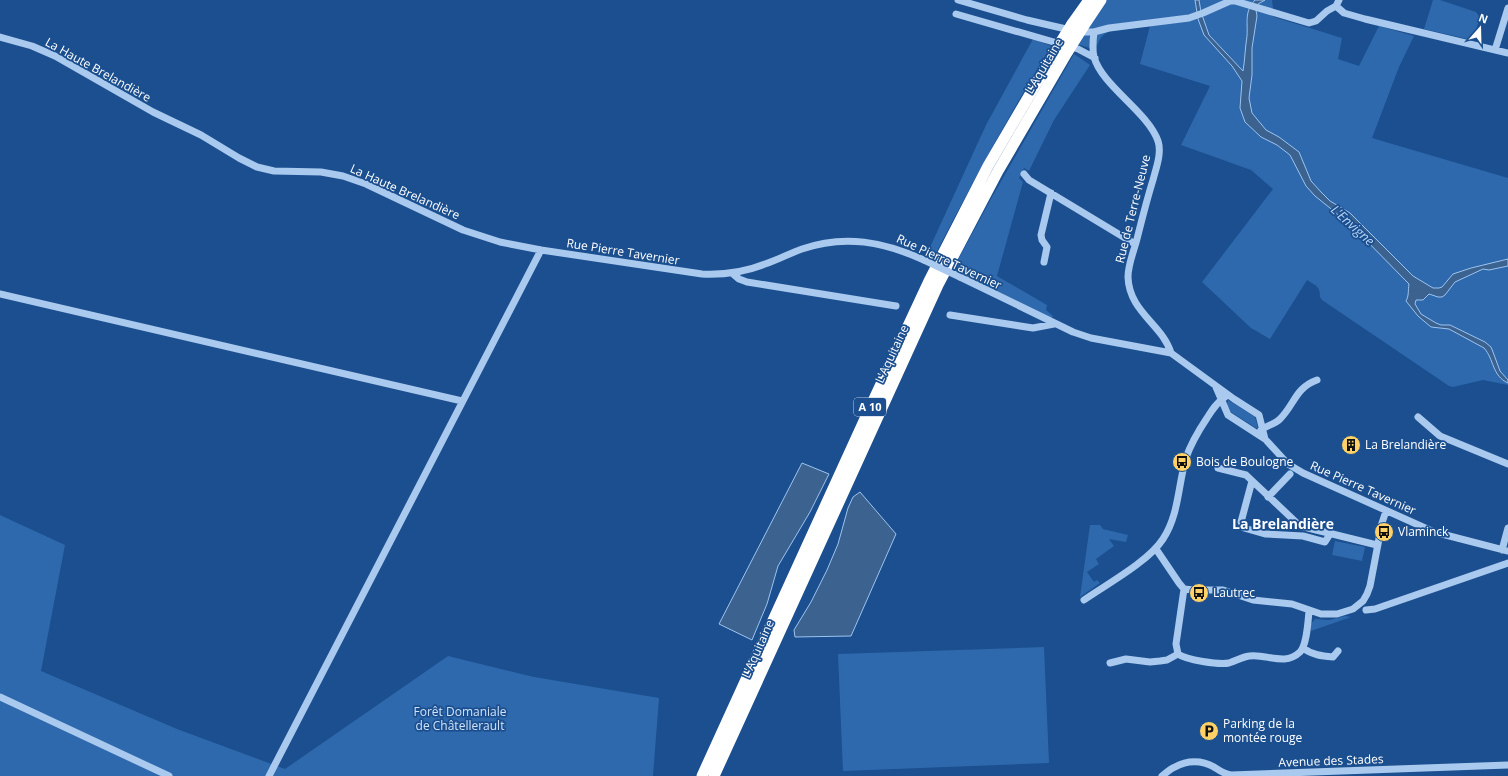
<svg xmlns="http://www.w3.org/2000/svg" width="1508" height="776" viewBox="0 0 1508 776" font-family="'Open Sans',sans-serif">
<rect width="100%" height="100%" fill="#1b4f8f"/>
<!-- green -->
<path fill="#2e69ad" d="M1089,0h183l2,17 68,21 -4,21 21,7 20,-40 35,10 -15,31 -27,71 136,40v207l-25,-5 -30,7 -4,-1 -127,-86 -2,-3c0,-11 -4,-11 -13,-17l-37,59 -19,-11 -49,-46 71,-93 -22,-19 -70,-25 29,-59 -70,-22 10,-38 -42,6c-8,4 -10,10 -12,18l-19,-6z
M1433,0h7l36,12 4,6 -8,22 -48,-11z
M1033,39l18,7c-42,69 -81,140 -118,213l-7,-3 60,-131z
M1074,54l16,11 -36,55 -25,51 -5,-3 -5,10 4,4 -26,94 50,29 -1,5 7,6 -2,3 -98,-50 39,-72z
M1228,400l27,17 3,11h-2l-25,-16 -4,-8z
M0,515l65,30 -24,126 136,58 108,40 163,-113 86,21 125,21 -6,78h-653z
M1090,525h10l3,4 25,6 -2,7 -17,-3 5,7 -18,13 3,5 -12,8 7,10 3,-2 3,3 -20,14z
M1335,541l30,6 -3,14 -30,-6z
M1345,616l6,1 -40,14v-7l4,-5 14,1z
M1044,647l5,116 -206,8 -5,-117z"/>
<!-- water -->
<path fill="#3c6290" stroke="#9cc4f0" d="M1195,0h4l2,12 8,23 34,36c2,-11 2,-23 4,-35 1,-14 -3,-24 8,-36h10l-7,4 -2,6 1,6 -5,32v27l-3,23 3,15 14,17 13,7 20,15 12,29 10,11 9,9 20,12 63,63 20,12h6l3,-1 11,-13 18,-6 37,-9v7l-19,4 -6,-1 -28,13 -10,13 -3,2h-4l-9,-3 -6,6h-7l-1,4 6,10 15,9 5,2h9l35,17 6,5 2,5 7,19 8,9v3c-16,-7 -14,-24 -24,-35l-35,-19 -18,-2 -13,-11 -12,-15c3,-5 2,-11 3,-17l-52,-53 -27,-23 -15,-12 -9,-10 -16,-31 -13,-10 -16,-8 -16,-15 -5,-14 2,-27 -10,-15 -28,-31 -6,-16z
M802,463l27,11 -19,38 -32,54 -11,38 -15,36 -33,-16z
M860,492l36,42 -45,102 -56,1 -1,-7 17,-28 16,-32 11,-26 10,-36 5,-11z"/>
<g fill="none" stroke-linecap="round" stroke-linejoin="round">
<!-- minor -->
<path stroke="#a9c9ee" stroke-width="7" d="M958,0l69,20 52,12h15l15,-4 80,-10 14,-5 27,-12h5l74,22 7,-2 11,-10 9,-5 3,-6
M1336,6l8,7 21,6 143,34
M956,14l122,35 17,9
M1094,32c-1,8 -2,17 0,25 8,29 54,55 64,84 4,12 -2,27 -5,39 -6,19 -11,39 -16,59 -3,12 -9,25 -9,38 1,35 35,48 43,76
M0,37l32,9 23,10 98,56 48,23 38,23 18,9 17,4 47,1 22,4 23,8 97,46 37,12 41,8 161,24c22,1 43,-2 63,-10 13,-4 25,-11 37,-15 43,-15 82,-7 122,11
M1495,50l13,-42
M1024,174l5,6 106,64
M1044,262l3,-15 -5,-7 -1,-5 10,-42
M732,273l7,6 8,3 149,24
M960,277l113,55 18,6 80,15 63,46 25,16 6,24
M0,294l462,107
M950,315l83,13 21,-4
M1216,387l12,28 37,24 23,25 15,9 131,59 74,19
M1418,417l22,19 68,28
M1261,430c5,-4 14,-6 19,-11 15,-15 15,-31 37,-39
M1218,468l28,7 54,51 77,19
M1252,481l-11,41 3,6 21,6 38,2 22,6 5,-8
M1268,497l22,-23
M1156,549l23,34 5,6 10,1h29l30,10 39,4 29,10h16l16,-5 10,-8 4,-7 3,-8 12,-63 4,-12
M1502,550l6,-22
M1184,589l-8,55 2,10c8,6 41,11 51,9 7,-2 13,-6 20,-7 17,-3 35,11 51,-4 7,-7 8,-31 9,-41
M1084,600c23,-16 64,-38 79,-61 16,-24 15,-54 23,-81 5,-15 13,-28 21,-40 5,-8 10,-16 18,-21
M1366,610l9,-1 133,-46
M1303,648c9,7 19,8 30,9l5,-6
M1110,663l16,-4 24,3 10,-1 7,-1 11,-6
M0,697l169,79
M269,776l272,-526
M1162,776c4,-3 8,-7 13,-9 12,-7 27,-7 39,0 6,4 10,7 17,8l277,-10"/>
<!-- highway -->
<path stroke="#fff" stroke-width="11" d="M1072,24l17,-24
M1083,27l18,-27
M702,776l172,-377 55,-118 59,-115 69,-118
M714,776l224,-491 60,-114 70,-120"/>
<!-- minor-bridge -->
<path stroke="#a9c9ee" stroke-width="7" d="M924,260l36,17"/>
<!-- highway-bridge -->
<path stroke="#fff" stroke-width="11" d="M1057,48l15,-24
M1068,51l15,-24"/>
</g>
<!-- icons -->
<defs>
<symbol id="building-disc" viewBox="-11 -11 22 22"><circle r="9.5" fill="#ffd166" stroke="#1b4f8f"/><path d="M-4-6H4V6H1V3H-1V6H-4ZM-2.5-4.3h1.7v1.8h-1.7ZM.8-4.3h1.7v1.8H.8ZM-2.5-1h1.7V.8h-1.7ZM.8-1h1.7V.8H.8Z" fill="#111"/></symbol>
<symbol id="bus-disc" viewBox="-11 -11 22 22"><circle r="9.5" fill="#ffd166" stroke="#1b4f8f"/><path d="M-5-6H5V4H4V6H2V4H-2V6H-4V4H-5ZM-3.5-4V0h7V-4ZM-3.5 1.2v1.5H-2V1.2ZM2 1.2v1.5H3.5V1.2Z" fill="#111"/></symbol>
<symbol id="parking-disc" viewBox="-11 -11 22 22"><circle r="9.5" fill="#ffd166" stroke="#1b4f8f"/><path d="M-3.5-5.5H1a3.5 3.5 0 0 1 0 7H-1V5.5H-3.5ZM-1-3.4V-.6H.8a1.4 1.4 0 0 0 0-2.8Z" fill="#111"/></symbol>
</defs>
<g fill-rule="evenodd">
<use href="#building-disc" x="1340" y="434" width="22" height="22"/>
<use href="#bus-disc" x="1171" y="451" width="22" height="22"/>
<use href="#bus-disc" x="1373" y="521" width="22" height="22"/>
<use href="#bus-disc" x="1188" y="582" width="22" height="22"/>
<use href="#parking-disc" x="1198" y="720" width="22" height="22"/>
</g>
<g text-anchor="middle" stroke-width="3.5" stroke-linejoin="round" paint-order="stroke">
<!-- shield labels -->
<rect fill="#1b4f8f" stroke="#bbcadd" stroke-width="1" x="854" y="398" width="32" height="18" rx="3"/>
<g font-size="11" font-weight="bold" fill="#fff">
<text x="870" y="411">A 10</text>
</g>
<!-- street labels -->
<g font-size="12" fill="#fff" stroke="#1b4f8f">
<text transform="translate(1044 66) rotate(-59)" y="4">L'Aquitaine</text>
<text transform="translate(98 70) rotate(29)" y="4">La Haute Brelandière</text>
<text transform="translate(405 192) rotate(24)" y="4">La Haute Brelandière</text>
<text transform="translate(1133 209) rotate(-76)" y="4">Rue de Terre-Neuve</text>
<text transform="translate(623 252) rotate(9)" y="4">Rue Pierre Tavernier</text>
<text transform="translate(949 262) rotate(25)" y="4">Rue Pierre Tavernier</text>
<text transform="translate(892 354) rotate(-65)" y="4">L'Aquitaine</text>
<text transform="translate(1363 488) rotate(24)" y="4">Rue Pierre Tavernier</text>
<text transform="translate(758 649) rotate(-66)" y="4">L'Aquitaine</text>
<text transform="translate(1331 761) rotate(-2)" y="4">Avenue des Stades</text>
</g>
<!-- poi labels -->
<g font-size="12" fill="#fff" stroke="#1b4f8f" text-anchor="start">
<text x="1365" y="449">La Brelandière</text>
<text x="1196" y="466">Bois de Boulogne</text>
<text x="1398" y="536">Vlaminck</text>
<text x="1213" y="597">Lautrec</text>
<text x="1223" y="728">Parking de la<tspan x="1223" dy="14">montée rouge</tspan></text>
</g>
<!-- park labels -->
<g font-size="12" fill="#cfe3fa" stroke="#1b4f8f">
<text x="460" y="716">Forêt Domaniale<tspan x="460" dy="14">de Châtellerault</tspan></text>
</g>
<!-- water labels -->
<g font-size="13" font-style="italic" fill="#b5d3f5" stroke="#1b4f8f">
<text transform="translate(1353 225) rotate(42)" y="5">L'Envigne</text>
</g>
<!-- quarter labels -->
<g font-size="14" font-weight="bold" fill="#fff" stroke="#1b4f8f">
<text x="1283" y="529">La Brelandière</text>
</g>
</g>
<!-- north arrow -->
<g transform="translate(1480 28) rotate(20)" stroke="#1b4f8f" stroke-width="3" paint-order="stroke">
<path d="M0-3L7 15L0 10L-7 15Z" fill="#ffffff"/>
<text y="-6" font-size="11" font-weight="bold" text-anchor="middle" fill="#ffffff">N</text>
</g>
</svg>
